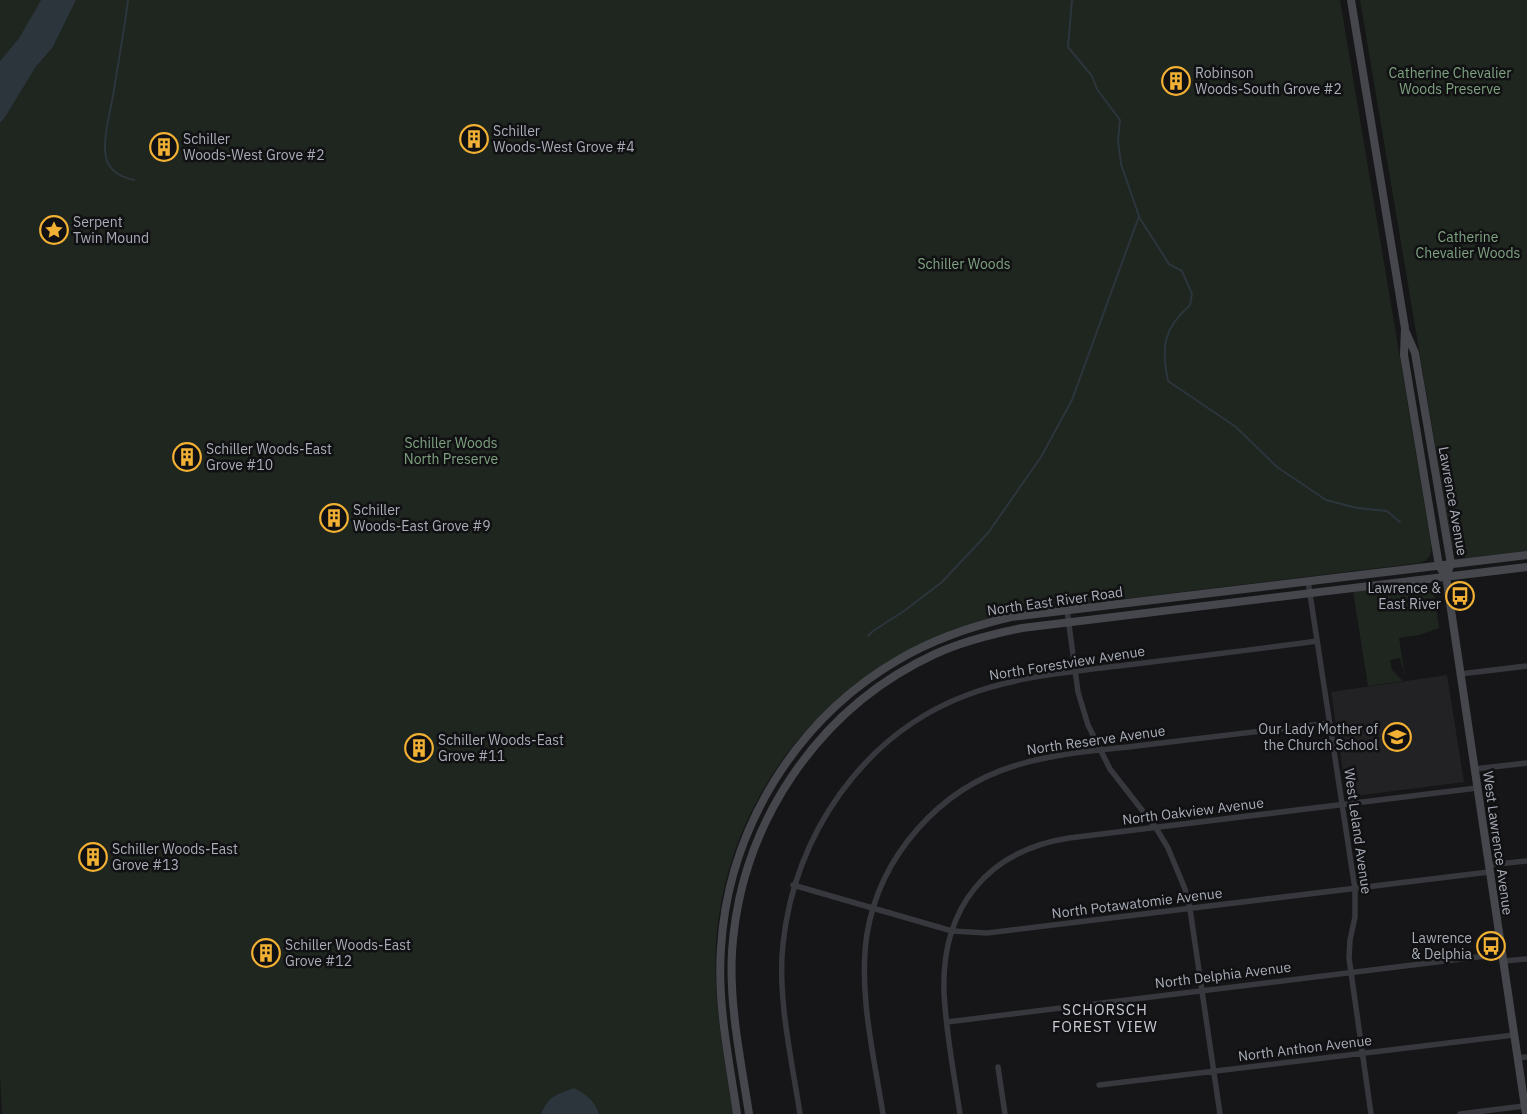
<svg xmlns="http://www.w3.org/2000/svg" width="1527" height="1114" viewBox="0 0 1527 1114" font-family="'IBM Plex Sans',sans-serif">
<rect width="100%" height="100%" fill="#161618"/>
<!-- built -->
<path fill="#222225" d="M1447,675l17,107 -117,15 -16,-105z"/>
<!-- green -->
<path fill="#1e261f" d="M0,0h41l-22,38 -19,23z
M76,0h1264l91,543c1,11 -1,17 -11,20l-404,49c-163,33 -289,164 -300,333 -3,56 8,113 17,169h-731l-2,-39v-952l6,-7 29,-48 18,-21z
M1360,0h167v551l-59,7 -11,-3 -5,-10z
M1424,584l9,3 6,41 -20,7 -20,3 6,38 -5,-18 -10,2 2,10 11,11 -35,5 -15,-95z"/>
<!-- water -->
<path fill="#2c353c" d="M41,0h35l-23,47 -18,21 -29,48 -6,7v-62l19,-23z
M574,1088c12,6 21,13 25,26h-58c8,-18 14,-19 33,-26z"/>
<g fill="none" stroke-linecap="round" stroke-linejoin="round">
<!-- stream -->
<path stroke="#2c353c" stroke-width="2" d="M128,0c-4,32 -10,64 -15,96 -3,16 -12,49 -6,65 5,12 15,16 27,19
M1139,217l30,47 13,7 10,23 -2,11c-27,24 -29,42 -22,76l68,46 41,40 49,33 31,8 30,3 13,11
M868,636l5,-5 31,-20 38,-29 46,-49 53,-76 31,-57 67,-184 -18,-52 -3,-23 2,-21 -23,-31 -5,-13 -24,-29 4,-47"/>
<!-- street -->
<path stroke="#37383d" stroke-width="5.5" d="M1308,581l47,308v28l-5,23 -1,18 22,156
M1067,610l11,82 10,33 22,44 46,59 12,20 17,41 5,20 30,205
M1460,674l67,-8
M1474,769l53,-6
M1488,865l39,-4
M793,885l159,46 35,2 502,-61
M1503,961l24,-2
M947,1022l555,-68
M1517,1058l10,-1
M998,1067l7,47
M1099,1085l415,-50
M800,1114c-8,-53 -23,-117 -17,-170 11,-108 80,-210 184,-249 47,-18 100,-23 151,-29 66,-8 133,-16 199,-25
M883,1114c-9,-57 -25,-123 -16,-180 13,-78 72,-145 147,-168 44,-14 93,-16 139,-22 58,-7 117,-14 176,-21
M960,1114c-6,-40 -14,-81 -16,-121 -3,-84 42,-142 125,-155l408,-50
M1460,1114l64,-8"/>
<!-- secondary -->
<path stroke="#45474d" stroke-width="8" d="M1351,0l54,328 -1,27 35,211 7,10 80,538
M1406,332l9,21 36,211 -5,12
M737,1114c-8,-55 -20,-110 -16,-166 7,-118 74,-228 177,-288 34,-20 74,-34 113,-43l516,-62
M749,1114c-8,-53 -20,-108 -17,-162 8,-128 86,-244 203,-298 28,-13 57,-20 87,-26l505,-61"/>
</g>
<!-- icons -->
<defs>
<symbol id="building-ring" viewBox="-11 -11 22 22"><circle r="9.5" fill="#111113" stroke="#f2b134" stroke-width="1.5"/><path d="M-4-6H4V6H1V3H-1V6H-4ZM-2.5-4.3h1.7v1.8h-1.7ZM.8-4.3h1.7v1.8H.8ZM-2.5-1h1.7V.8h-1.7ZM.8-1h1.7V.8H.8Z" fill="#f2b134"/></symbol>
<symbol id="sight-ring" viewBox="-11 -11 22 22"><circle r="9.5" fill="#111113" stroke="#f2b134" stroke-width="1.5"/><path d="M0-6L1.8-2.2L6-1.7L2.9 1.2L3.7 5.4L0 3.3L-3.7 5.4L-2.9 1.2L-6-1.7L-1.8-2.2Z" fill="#f2b134"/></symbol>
<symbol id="bus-ring" viewBox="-11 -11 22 22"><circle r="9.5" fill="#111113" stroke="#f2b134" stroke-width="1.5"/><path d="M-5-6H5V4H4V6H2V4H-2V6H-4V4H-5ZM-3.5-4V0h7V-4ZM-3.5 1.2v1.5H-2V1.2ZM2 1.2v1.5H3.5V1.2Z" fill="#f2b134"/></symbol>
<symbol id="school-ring" viewBox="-11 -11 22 22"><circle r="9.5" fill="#111113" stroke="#f2b134" stroke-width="1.5"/><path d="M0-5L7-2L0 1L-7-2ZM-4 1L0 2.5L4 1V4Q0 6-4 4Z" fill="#f2b134"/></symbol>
</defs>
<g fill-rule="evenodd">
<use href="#building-ring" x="1160" y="65" width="32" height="32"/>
<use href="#building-ring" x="458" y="123" width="32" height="32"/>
<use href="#building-ring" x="148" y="131" width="32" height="32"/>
<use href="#sight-ring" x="38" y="214" width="32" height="32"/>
<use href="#building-ring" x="171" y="441" width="32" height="32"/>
<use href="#building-ring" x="318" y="502" width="32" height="32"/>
<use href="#bus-ring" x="1444" y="580" width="32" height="32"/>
<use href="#school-ring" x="1381" y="721" width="32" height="32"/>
<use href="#building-ring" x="403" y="732" width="32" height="32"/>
<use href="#building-ring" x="77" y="841" width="32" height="32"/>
<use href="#bus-ring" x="1475" y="930" width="32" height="32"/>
<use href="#building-ring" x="250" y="937" width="32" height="32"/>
</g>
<g text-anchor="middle" stroke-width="5" stroke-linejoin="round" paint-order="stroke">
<!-- poi labels -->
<g font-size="14" fill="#a8adb8" stroke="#111113" text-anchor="start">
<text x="1195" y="78">Robinson<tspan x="1195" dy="16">Woods-South Grove #2</tspan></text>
<text x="493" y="136">Schiller<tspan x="493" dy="16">Woods-West Grove #4</tspan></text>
<text x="183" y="144">Schiller<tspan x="183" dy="16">Woods-West Grove #2</tspan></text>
<text x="73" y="227">Serpent<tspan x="73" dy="16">Twin Mound</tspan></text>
<text x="206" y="454">Schiller Woods-East<tspan x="206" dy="16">Grove #10</tspan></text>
<text x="353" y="515">Schiller<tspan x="353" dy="16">Woods-East Grove #9</tspan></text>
<text x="1441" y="593" text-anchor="end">Lawrence &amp;<tspan x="1441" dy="16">East River</tspan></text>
<text x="1378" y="734" text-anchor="end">Our Lady Mother of<tspan x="1378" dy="16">the Church School</tspan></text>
<text x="438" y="745">Schiller Woods-East<tspan x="438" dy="16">Grove #11</tspan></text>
<text x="112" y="854">Schiller Woods-East<tspan x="112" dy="16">Grove #13</tspan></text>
<text x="1472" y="943" text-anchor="end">Lawrence<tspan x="1472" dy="16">&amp; Delphia</tspan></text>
<text x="285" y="950">Schiller Woods-East<tspan x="285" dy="16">Grove #12</tspan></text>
</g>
<!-- park labels -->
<g font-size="14" fill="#7fa381" stroke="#111113">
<text x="1450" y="78">Catherine Chevalier<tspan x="1450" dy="16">Woods Preserve</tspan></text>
<text x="1468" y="242">Catherine<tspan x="1468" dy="16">Chevalier Woods</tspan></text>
<text x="964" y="269">Schiller Woods</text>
<text x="451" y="448">Schiller Woods<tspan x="451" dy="16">North Preserve</tspan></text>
</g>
<!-- street labels -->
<g font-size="14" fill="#a8adb8" stroke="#111113">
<text transform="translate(1453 501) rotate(80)" y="5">Lawrence Avenue</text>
<text transform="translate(1055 601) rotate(-8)" y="5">North East River Road</text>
<text transform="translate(1067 663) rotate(-9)" y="5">North Forestview Avenue</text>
<text transform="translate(1096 740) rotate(-8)" y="5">North Reserve Avenue</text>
<text transform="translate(1193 811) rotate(-7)" y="5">North Oakview Avenue</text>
<text transform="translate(1358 831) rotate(82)" y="5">West Leland Avenue</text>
<text transform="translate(1498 843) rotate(82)" y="5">West Lawrence Avenue</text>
<text transform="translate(1137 903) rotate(-7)" y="5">North Potawatomie Avenue</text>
<text transform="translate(1223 975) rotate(-7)" y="5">North Delphia Avenue</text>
<text transform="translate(1305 1048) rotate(-7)" y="5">North Anthon Avenue</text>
</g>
<!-- neighbourhood labels -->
<g font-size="15" letter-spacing="1" fill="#c9ccd4" stroke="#111113">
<text x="1105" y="1015">SCHORSCH<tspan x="1105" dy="17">FOREST VIEW</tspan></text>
</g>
</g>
</svg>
